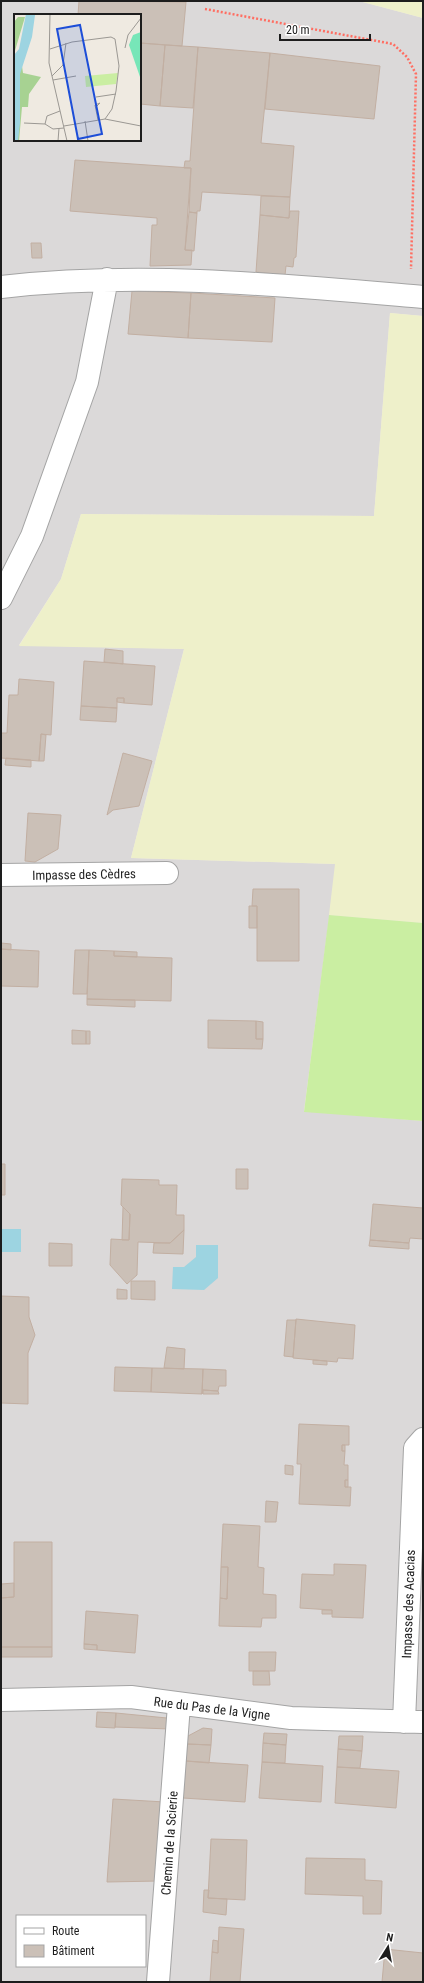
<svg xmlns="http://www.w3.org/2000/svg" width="424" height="1983" viewBox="0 0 424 1983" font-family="'Roboto Condensed',sans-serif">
<rect width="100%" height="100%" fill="#efeae1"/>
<!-- residential -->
<path fill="#dbd9d9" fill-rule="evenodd" d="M1,1h358l64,17v298l-33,-3 -16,203 -293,-2 -20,65 -42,66 165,4 -53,209 205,6 -32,247 119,10v861h-422zM15,15h125v125h-125zM17,1916h128v50h-128z"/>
<!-- farmland -->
<path fill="#eef0ca" d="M359,1h64v17z
M423,294v629l-94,-8 6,-51 -204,-6 53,-209 -165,-3 42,-67 20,-65 293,2 16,-203 33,3z"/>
<!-- grass -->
<path fill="#caeea2" d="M329,915l94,8v198l-119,-9z"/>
<!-- water -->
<path fill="#9dd4e1" d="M1,1229h20v23h-20z
M196,1245h22v33l-14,12 -32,-1 1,-22h11l12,-10z"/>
<!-- building -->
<path fill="#cbc0b7" stroke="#c2afa2" d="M79,1l107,1 -4,44 -42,-3v-28h-62z
M140,43l25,2 -5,61 -20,-2z
M165,45l33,2 -5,61 -33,-2z
M198,47l72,6 -9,90 33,3 -4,51 -88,-5 -2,19h-3v2l-8,-1 2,-44h-7l1,-7h5z
M270,53l110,13 -6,53 -109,-10z
M75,160l116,8 -6,82h7l-1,15 -41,1 2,-41h5v-7l-87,-7z
M261,196l29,1 -1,21 -29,-3z
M290,211h9l-3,46 -2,1 -1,9 -7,-1 -1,9 -29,-3 4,-57 29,3z
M189,212l8,1 -3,38 -9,-1z
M31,243h10l1,15h-10z
M132,291l59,2 -3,45 -60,-4z
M191,293l84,5 -3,44 -84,-4z
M105,649l18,2v13l-19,-2z
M84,661l71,5 -3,39 -28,-2v-5h-7v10l-36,-2z
M19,679l35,3 -3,53 -10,-1 -2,27 -38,-3v-25h6l2,-38h9z
M117,698h7v5l-7,-1z
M81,706l36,2 -1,14 -36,-2z
M41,734l5,1 -2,26h-5z
M123,753l29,8 -13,45 -26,4 -6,5z
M6,758l25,2v7l-26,-2z
M28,813l33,2 -3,34 -23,13 -10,-1z
M253,889h46v72h-42v-55h-5z
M249,906h8v22h-8z
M1,943l10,1v6l-10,-1z
M1,949l38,2 -1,36 -37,-1z
M75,950h14l-2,44h-14z
M89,950l25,1v5l58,2 -1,43 -84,-2z
M114,951l23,1v5l-23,-1z
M87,999l48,1v7l-48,-2z
M208,1020l48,1v18h7l-1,10 -54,-1z
M256,1021l7,1v17h-7z
M72,1030l14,1v13h-14z
M86,1031h4v13h-4z
M1,1164h4v31h-4z
M236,1169h12v20h-12z
M122,1179l37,1v5h18l-1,30h8v15l-14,13 -32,-1 -1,33 -10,9 -17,-19 1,-26 18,1 1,-26 -9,-9z
M373,1204l50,4v31l-13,-1 -1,5 -39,-3z
M123,1207l7,7 -1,26h-7z
M184,1230l-1,24 -30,-1 1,-10h16z
M370,1240l39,3v6l-40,-3z
M49,1243l23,1v22h-23z
M131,1281h24v19l-24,-1z
M117,1289l10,1v9h-10z
M1,1296l28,1v20l6,18 -7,18v51l-27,-1z
M296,1319l59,6 -2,34 -15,-1 -1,4 -44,-4z
M287,1320h9l-3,37 -9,-1z
M167,1347l18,2 -1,20 -20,-1z
M313,1360l14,1v4l-14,-1z
M115,1367l37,1 -1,24 -37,-1z
M152,1368l51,1 -1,25 -51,-2z
M203,1369l23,1v16h-7l-1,5 -15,-1 -1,4z
M203,1390l15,1 1,3h-16z
M299,1424l50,2v19h-7v6h3l-1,14h4v15h-3v7h6l-1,19 -51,-2 2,-40h-4z
M342,1445h3v6h-3z
M285,1465l8,1v9l-8,-1z
M345,1480h3v7h-3z
M266,1501l12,1 -2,20h-11z
M223,1524l37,2 -2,41 6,1 -1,26 13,1v23h-14l-1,9 -42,-1 1,-28 7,1 1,-32h-7z
M14,1542h38v105h-51v-49l13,-1z
M334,1564l32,1 -3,53 -31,-1v-7l-32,-2 2,-34 32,1z
M221,1567h7l-1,32 -7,-1z
M14,1583v14l-13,1v-14z
M322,1610h10v4h-10z
M86,1611l52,4 -3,38 -38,-3v-5l-13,-1z
M84,1644l13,1v5l-13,-1z
M1,1647h51v10h-51z
M249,1652h27l-1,19h-26z
M253,1671h16l1,14h-17z
M97,1712l19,1 -1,15 -19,-1z
M116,1713l51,5 4,5 -1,6 -55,-2z
M203,1728l9,1 -1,16 -24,-1 1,-8z
M264,1733l23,1 -1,11 -23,-2z
M339,1736h24l-1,15 -24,-2z
M263,1743l23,2 -1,18 -23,-1z
M187,1744l24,1 -2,18 -23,-2z
M338,1749l24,2 -2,17 -23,-1z
M186,1761l62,4 -3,37 -62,-4z
M262,1762l61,4 -2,36 -62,-4z
M337,1767l62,4 -3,37 -61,-5z
M113,1799l52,3 -6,79 -52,1z
M211,1839l36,1 -2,60 -37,-2z
M306,1858l59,1v21l17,1 -1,33h-18v-18l-58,-2z
M204,1890h5l-1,8 19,1 -1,16 -23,-3z
M219,1927l25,2 -4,53h-30l2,-30 6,1z
M213,1940l5,1v12l-6,-1z
M385,1949l38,4v29h-41z"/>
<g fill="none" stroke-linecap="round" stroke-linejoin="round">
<defs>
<path id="minor" d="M1,287c141,-16 282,-2 422,10
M1,598l31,-62 55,-154 20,-103
M1,875l166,-2
M1,1700l130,-3 160,21 132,4
M404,1722l11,-274 8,-9
M158,1982l21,-277"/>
</defs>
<!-- minor casing -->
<use href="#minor" stroke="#a4a4a4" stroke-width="24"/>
<!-- path -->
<path stroke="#ff6e62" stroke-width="2.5" stroke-dasharray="2 2" stroke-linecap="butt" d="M205,9l188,35 14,13 9,17 -5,195"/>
<!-- minor -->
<use href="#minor" stroke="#fff" stroke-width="22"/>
</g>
<g text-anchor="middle" stroke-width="3" stroke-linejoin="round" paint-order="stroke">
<!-- street labels -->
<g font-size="13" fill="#1d1d1d" stroke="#fff">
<text transform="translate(84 874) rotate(-1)" y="5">Impasse des Cèdres</text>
<text transform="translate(408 1604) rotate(-88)" y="5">Impasse des Acacias</text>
<text transform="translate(212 1708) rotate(7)" y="5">Rue du Pas de la Vigne</text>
<text transform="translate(169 1843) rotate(-86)" y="5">Chemin de la Scierie</text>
</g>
</g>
<!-- overview -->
<g transform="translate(14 14)">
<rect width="127" height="127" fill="#efeae1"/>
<path d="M104,59l-2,11 -30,3 -1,-11z" fill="#caeea2"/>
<path d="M4,3h7l-11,37v-32zM0,45l8,7 1,7 18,4 -12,17 -1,13h-6l-3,34h-5z" fill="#a7d292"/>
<path d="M127,18v45h-1l-11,-32 4,-10z" fill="#77e6b8"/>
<path d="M12,0l9,1 -3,22 -12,37v49l-2,18h-4v-86l5,-6z" fill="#9dd4e1"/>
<path fill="none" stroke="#9b9893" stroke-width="1" d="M36,0l-1,49 18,78M111,34l3,-13 13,-17M36,35l22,-7 39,-5 4,2 4,27 -3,25 -4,18 -7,10M38,62l11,-11 3,-22M39,66l23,-4M82,83l20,-3M82,93l4,-4 -5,2 3,15M71,107l3,20M10,109l21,1 8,5 11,-1M31,110l2,-8 13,-5M50,112l41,-7 36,7M44,127l1,-13"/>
<path fill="#1d4ed8" fill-opacity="0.15" stroke="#1d4ed8" stroke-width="2" d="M66,11l22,109 -24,5 -21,-110z"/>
<rect width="127" height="127" fill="none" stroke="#1d1d1d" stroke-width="2"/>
</g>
<!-- border -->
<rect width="424" height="1983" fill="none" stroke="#1d1d1d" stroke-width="4"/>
<!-- legend -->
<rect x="16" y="1915" width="130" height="52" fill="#ffffff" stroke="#a5a5a5"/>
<rect x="24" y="1928" width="20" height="6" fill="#ffffff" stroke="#a5a5a5"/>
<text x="52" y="1935" font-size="12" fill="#1d1d1d">Route</text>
<rect x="24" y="1945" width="20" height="12" fill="#cbc0b7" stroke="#a5a5a5"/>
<text x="52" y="1955" font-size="12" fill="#1d1d1d">Bâtiment</text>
<!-- north arrow -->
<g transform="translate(388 1947) rotate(11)" stroke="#ffffff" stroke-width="3" paint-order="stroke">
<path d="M0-3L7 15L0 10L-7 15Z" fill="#1d1d1d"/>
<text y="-6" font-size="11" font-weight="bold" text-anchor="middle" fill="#1d1d1d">N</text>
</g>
<!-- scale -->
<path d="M280 34v6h90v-6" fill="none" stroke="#1d1d1d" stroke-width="2"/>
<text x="286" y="34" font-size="12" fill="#1d1d1d" stroke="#ffffff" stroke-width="3" paint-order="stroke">20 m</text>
</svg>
